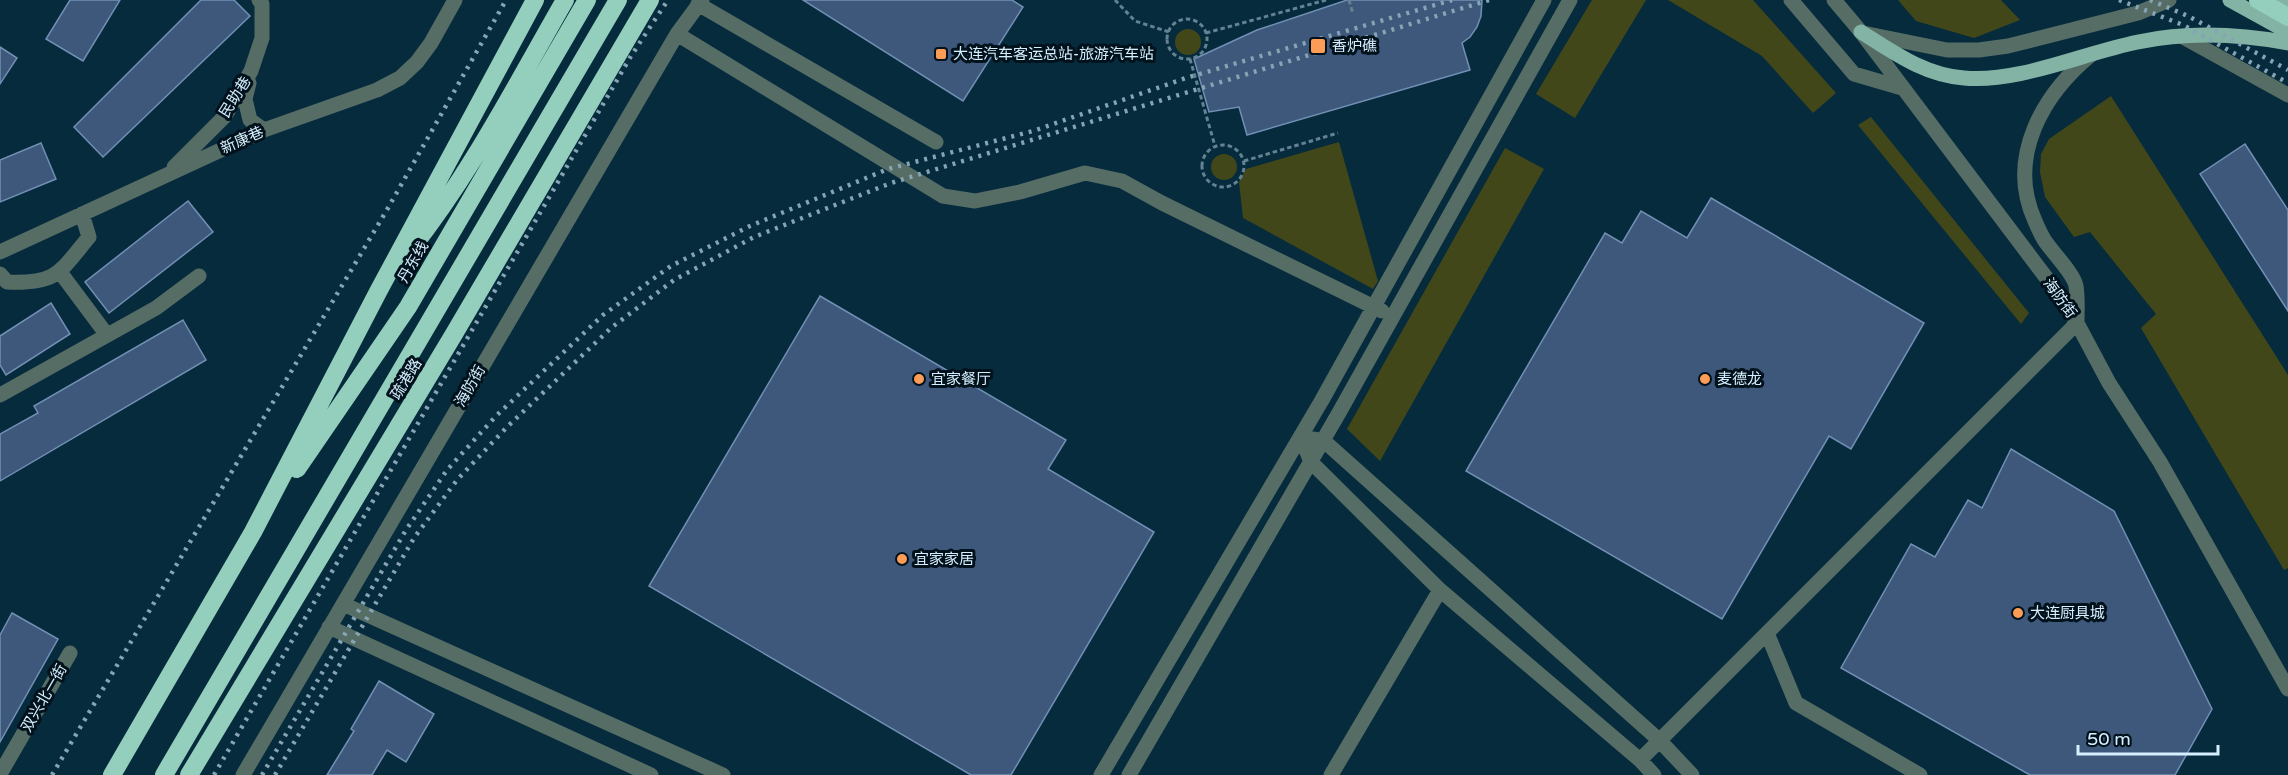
<svg xmlns="http://www.w3.org/2000/svg" width="2288" height="775" viewBox="0 0 2288 775" font-family="'Varela Round','Noto Sans SC',sans-serif">
<rect width="100%" height="100%" fill="#062b3d"/>
<!-- green -->
<path fill="#42471a" d="M1592,0h54l-71,118 -39,-24z
M1668,0h85l83,93 -23,20 -51,-57z
M1898,0h103l19,20 -46,18 -58,-17z
M1175 42a13 13 0 1 1 26 0a13 13 0 1 1-26 0Z
M2111,96l177,279v193l-4,2 -143,-242 15,-14 -66,-82 -16,5 -29,-40 -5,-25 1,-18 8,-15z
M1871,117l158,196 -8,11 -163,-199z
M1339,142l39,139 -5,8 -130,-71 -4,-36 7,-13z
M1505,148l39,21 -164,292 -33,-32z
M1211 167a13 13 0 1 1 26 0a13 13 0 1 1-26 0Z"/>
<!-- building -->
<path fill="#3d587a" stroke="#728fb5" stroke-width="1.5" d="M70,0h50l-37,61 -37,-22z
M201,0h33l16,16 -147,141 -29,-30z
M803,0h209l11,7 -60,94z
M1347,0h135l-1,16 -4,11 -7,10 -8,6 8,27 -223,65 -8,-28 -30,5 -15,-53 63,-29z
M0,47l17,11 -17,26z
M41,143l15,36 -56,23v-42z
M2245,144l43,66v101l-88,-137z
M1711,198l213,125 -73,126 -22,-13 -107,183 -256,-148 139,-238 17,10 19,-32 46,27z
M188,201l25,31 -104,81 -24,-31z
M820,296l246,144 -18,29 106,63 -143,243h-40l-322,-189z
M51,303l19,31 -64,41 -6,-10v-29z
M183,320l23,40 -206,121v-47l38,-21 -4,-7z
M2011,449l103,62 98,198 -37,66h-145l-189,-107 70,-124 24,13 33,-57 14,8z
M12,613l46,26 -58,103v-107z
M379,681l55,33 -28,48 -19,-12 -15,25h-45l27,-44 -3,-2z"/>
<g fill="none" stroke-linecap="round" stroke-linejoin="round">
<!-- path -->
<path stroke="#638293" stroke-width="3" stroke-dasharray="4.5 3" stroke-linecap="butt" d="M1115,0l20,21 34,11
M1349,0l4,14
M1167 39a20 20 0 1 1 40 0a20 20 0 1 1-40 0Z
M1206,33l120,-33
M1190,59l25,87
M1202 166a21 21 0 1 1 42 0a21 21 0 1 1-42 0Z
M1244,161l94,-28"/>
<!-- minor -->
<path stroke="#566d66" stroke-width="15" d="M1791,0l63,74 48,14
M1834,0l27,32 199,264 17,27 32,60 51,79 128,227
M698,4l238,138
M1863,33l84,17h32l29,-4 130,-33 31,-13
M677,34l266,162 32,5 45,-9 65,-19 37,8 40,22 220,108
M2183,37l105,58
M249,83l-4,16 5,21 14,10
M174,167l51,-51 26,-45 11,-33v-34l-3,-4
M0,252l264,-122 113,-40 23,-12 17,-16 14,-19 24,-43
M60,272l47,63
M0,274l7,8c50,2 52,-9 82,-45l-7,-23
M2077,323c0,-12 1,-25 -1,-37 -2,-12 -23,-33 -31,-45 -4,-6 -7,-13 -10,-20 -29,-64 8,-127 57,-167
M0,395l156,-87 43,-32
M343,604l380,171
M329,627l322,148
M1767,633l29,70 124,72
M1640,760l437,-437
M0,774l70,-121
M243,775l434,-741 25,-34
M1101,775l221,-375 222,-400
M1129,775l211,-364 230,-411
M1331,775l109,-185
M1654,775l-14,-15 -200,-170 -129,-128 -10,-25 23,4 335,299 33,35"/>
<!-- major -->
<path stroke="#83b3a5" stroke-width="15" d="M2230,0l58,32
M2284,0l4,2
M1861,32c32,20 63,43 103,46 55,5 119,-25 174,-36 48,-10 102,-8 150,1"/>
<!-- highway -->
<path stroke="#94cfbe" stroke-width="18" d="M2258,0l30,17
M406,255c63,-78 109,-168 159,-255
M297,469l111,-162 179,-307
M112,775l141,-243 126,-242 156,-290
M164,775l454,-775
M189,775l265,-441 196,-334"/>
<!-- rail -->
<path stroke="#86a4b4" stroke-width="4.5" stroke-dasharray="3 6" stroke-linecap="butt" d="M2119,0l64,25 105,58
M2150,0l38,16 100,54
M52,775l336,-567 118,-208
M214,775l417,-719 37,-56
M262,775l144,-245 41,-60 49,-54 107,-101 68,-49 79,-40 138,-57 145,-38 153,-53 266,-78
M275,775l139,-237 43,-58 50,-53 104,-99 63,-48 80,-43 137,-54 598,-183"/>
</g>
<!-- markers -->
<g fill="#fd9c56" stroke="#02121c" stroke-width="2">
<rect x="1310" y="38" width="16" height="16" rx="3"/>
<rect x="935" y="48" width="12" height="12" rx="3"/>
<circle cx="919" cy="379" r="6"/>
<circle cx="1705" cy="379" r="6"/>
<circle cx="902" cy="559" r="6"/>
<circle cx="2018" cy="613" r="6"/>
</g>
<g text-anchor="middle" stroke-width="6" stroke-linejoin="round" paint-order="stroke">
<!-- poi labels -->
<g font-size="15" fill="#d6effe" stroke="#02121c" text-anchor="start">
<text x="1332" y="51">香炉礁</text>
<text x="953" y="59">大连汽车客运总站-旅游汽车站</text>
<text x="931" y="384">宜家餐厅</text>
<text x="1717" y="384">麦德龙</text>
<text x="914" y="564">宜家家居</text>
<text x="2030" y="618">大连厨具城</text>
</g>
<!-- street labels -->
<g font-size="15" fill="#d6effe" stroke="#02121c">
<text transform="translate(235 97) rotate(-58)" y="5">民助巷</text>
<text transform="translate(242 140) rotate(-24)" y="5">新康巷</text>
<text transform="translate(413 262) rotate(-60)" y="5">丹东线</text>
<text transform="translate(2060 298) rotate(54)" y="5">海防街</text>
<text transform="translate(406 379) rotate(-59)" y="5">疏港路</text>
<text transform="translate(470 386) rotate(-60)" y="5">海防街</text>
<text transform="translate(44 698) rotate(-60)" y="5">双兴北一街</text>
</g>
</g>
<!-- scale -->
<path d="M2078 745v9h140v-9" fill="none" stroke="#d6effe" stroke-width="3"/>
<text x="2087" y="745" font-size="18" fill="#d6effe" stroke="#02121c" stroke-width="4.5" paint-order="stroke">50 m</text>
</svg>
